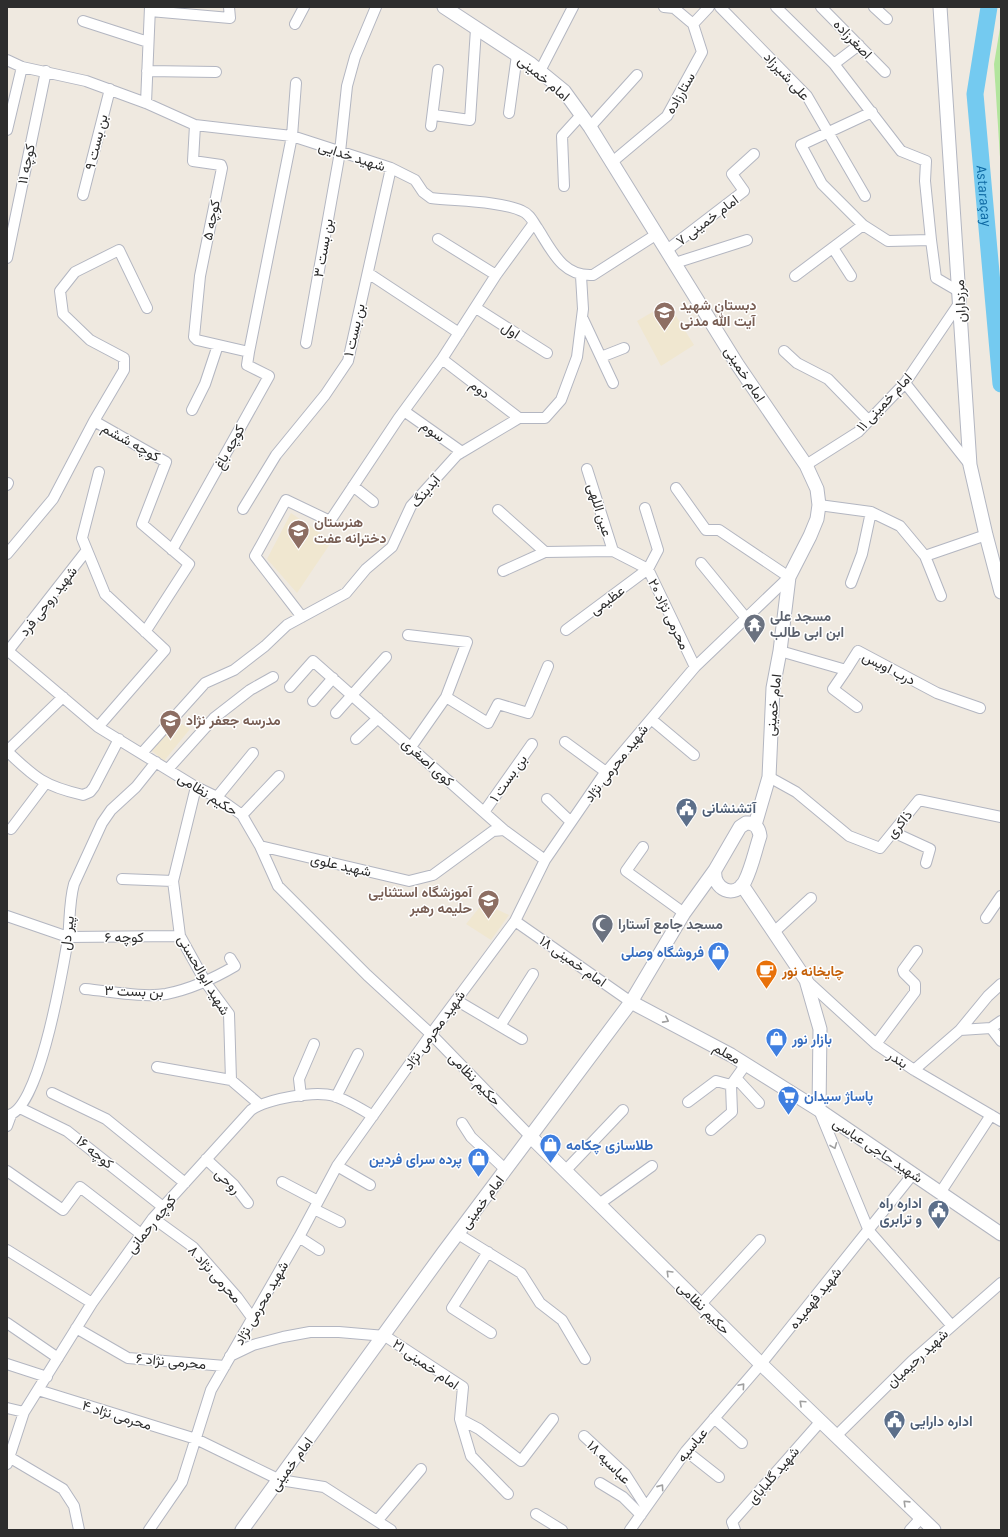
<svg xmlns="http://www.w3.org/2000/svg" width="1008" height="1537" viewBox="0 0 1008 1537" font-family="Karla,Vazirmatn,sans-serif">
<rect width="100%" height="100%" fill="#efe9e0"/>
<!-- education -->
<path fill="#f0e7d0" d="M668,303l26,42 -33,21 -24,-45z
M291,513l41,28 -35,52 -30,-34z
M175,720l15,9 -26,32 -13,-11z
M483,903l26,12 -18,25 -25,-16z"/>
<!-- green -->
<path fill="#b2e59d" d="M1001,22v151l-7,-109z"/>
<g fill="none" stroke-linecap="round" stroke-linejoin="round">
<!-- river -->
<path stroke="#74caf0" stroke-width="17" id="s1" d="M989,7l-14,87 26,290"/>
<defs>
<path id="minor" d="M664,7l10,1 19,16
M720,7l87,89 58,100
M776,7l58,57 67,87 25,10 -1,20 6,59
M821,7l64,65
M874,7l13,12
M150,11l80,7 -1,-11
M83,21l65,21
M295,24l9,-17
M693,24l16,-17
M7,60l15,7 64,14 60,22 49,22 97,11 99,32 24,12 8,12 8,6c24,3 70,3 91,13 8,3 11,11 16,18 14,22 25,48 55,46l64,-41
M834,64l25,-19
M147,71l69,1
M540,71l33,-64
M146,103l4,-96
M872,112l-71,33 21,39 41,41 25,16 43,-1 5,38 24,14
M509,113l8,-58
M434,115l36,5 6,-91
M195,125l-2,36 28,4 1,3 -22,108 -6,61 3,3 52,12 43,-216 4,-53
M431,126l7,-56
M590,127l47,-52
M7,130l15,-63
M611,163l56,-47 35,-64 -9,-28
M564,186l-2,-50 20,-22
M83,195l27,-106
M438,239l58,36
M833,248l18,28
M667,250l77,-59 -12,-17 22,-20
M7,258l39,-187
M675,263l72,-23
M368,273l91,60
M795,276l68,-51
M476,308l71,45
M583,319l30,64
M306,343l34,-191 7,-66 8,-29 21,-50
M784,351l13,12 31,16 40,41
M601,357l23,-9
M442,359l77,59
M905,383l65,82
M192,410l13,-26 13,-39
M404,411l58,41
M94,421l30,-51v-12l-34,-18 -27,-26 -3,-23 15,-19 44,-22 28,58
M806,465l52,-33 47,-49 55,-81
M587,469l26,82
M7,485l1,-2
M353,486l20,16
M819,505l52,7 29,14 25,30 61,-21
M243,509l33,-54 49,-60 23,-34 43,-193
M498,510l47,42
M172,550l97,-174 -22,-11 2,-13
M7,554l46,-55 41,-78 72,41 -24,62 47,40 -44,68
M925,556l16,40
M701,563l45,55
M503,571l42,-19 68,-1 35,18 47,98
M851,583l11,-29 9,-42
M302,617l-47,-61 31,-56 44,21 68,-102 44,-60 54,-84 38,-52
M566,630l82,-61 10,-19 -13,-42
M408,635l59,7 -21,55 -35,50
M7,650l91,77 98,60 21,10 25,18 18,31 18,40 89,89 64,59 100,103
M8,651l79,-101
M780,651l66,19 12,-19 79,42 43,15
M846,670l-13,19 24,18
M290,687l23,-26 191,169 41,30
M446,697l42,26 10,-19 30,9 20,-47
M313,701l20,-23
M336,713l50,-56
M651,719l43,36
M98,727l67,-77 -60,-56 -23,-56 17,-66
M356,739l22,-21
M565,742l41,30
M7,751c28,27 37,35 76,44l7,-3 4,-5 25,-48
M7,751l56,-54
M142,753l63,-70 29,-13 31,-24 22,-21 59,-32 20,-24 26,-22 19,-41 46,-51 62,-37h26l16,-18 16,-43 6,-48 -2,-33
M168,769l46,-51 36,-28 23,-13
M769,777l27,15 53,44 31,12 39,-48 82,17
M196,787l-23,94 7,55 26,47 23,31 2,66 28,24
M217,797l36,-44
M547,799l24,23
M484,812l48,-68
M242,815l37,-39
M11,829l34,-45
M893,832l37,17 -4,14
M260,846l149,35 24,-6 60,-44 11,-1
M643,847l-17,24 58,42
M122,879l51,2
M7,916l61,21 112,-1
M986,918l15,-22
M515,921l116,81
M774,932l37,-34
M806,980l70,64 38,26 87,51
M85,989c24,2 58,9 81,5 25,-5 47,-15 69,-28l-5,-8
M456,1000l66,39
M500,1026l33,-52
M991,1028l10,13
M960,1030l28,-34 13,-12
M876,1044l39,-52v-8l-11,-11 -1,-3 14,-19
M157,1067l74,13
M914,1070l46,-40 31,-2 10,-7
M736,1078l23,25
M52,1093l54,26 79,64
M301,1096l-2,-17 15,-35
M336,1097l22,-43
M688,1102l28,-21 15,4 15,-21
M20,1108l47,23 96,76
M819,1110l50,121 83,95
M7,1115c32,-1 56,-148 61,-176 2,-18 1,-37 6,-55l28,-61 9,-13 25,-23 20,-25
M462,1123l9,14 35,33
M7,1126l4,-11
M711,1130l21,-18 -1,-27
M206,1159l28,26 14,18
M337,1166l33,19
M7,1171l56,39 17,-23 61,47
M565,1171l58,-61
M282,1182l36,19
M940,1193l51,-78
M599,1204l53,-38
M314,1209l26,13
M153,1218l40,29 44,50 16,22
M458,1234l63,39 19,30 22,17 23,39
M299,1237l20,13
M7,1250l85,53
M488,1252l-36,56 39,25
M701,1304l59,-64
M7,1323l51,35
M76,1328l52,30 97,8
M230,1356l23,-11 30,-8 27,-5h29l46,4 78,51 -3,32 11,37 37,38
M7,1364l40,13
M38,1390l158,49 84,41 44,7 67,43
M7,1408l17,4
M714,1418l28,25
M460,1419l19,10 42,32 32,-42
M584,1436l41,38 21,33
M836,1436l76,-75 89,-78
M686,1451l33,26
M9,1457l54,32 11,17 5,24
M7,1464l17,-52 68,-109 61,-85 98,-108c16,-11 64,-20 83,-14 13,4 27,13 39,20
M600,1483l23,14 18,18
M536,1514l26,16
M377,1521l44,-52
M149,1530l33,-48 29,-92 88,-153 38,-71 94,-132 84,-113 30,-61 57,-83 93,-110 94,-90 -70,-47h-13l-30,-42
M630,1530l56,-79 75,-87 152,-190
M735,1530l-3,-8 89,-101
M910,1530l11,-12"/>
<path id="tertiary" d="M444,7l87,57 33,27 26,36 147,237 69,101 11,24 2,16 -2,14 -7,17 -21,41 -9,74 -7,37 -4,89 -14,48
M940,7l30,458 16,70 15,57
M746,823c9,-1 13,5 14,13 -5,15 -8,31 -15,45 -10,19 -33,8 -30,-11l25,-43z
M742,885l64,95 14,49 -1,81
M631,1002l100,53 88,55 182,124
M531,1137l230,227 173,166
M242,1530l201,-277 188,-251 53,-89 31,-43"/>
</defs>
<!-- minor casing -->
<use href="#minor" stroke="#b3b6c1" stroke-width="12"/>
<!-- tertiary casing -->
<use href="#tertiary" stroke="#b3b6c1" stroke-width="15"/>
<!-- minor -->
<use href="#minor" stroke="#fff" stroke-width="10"/>
<!-- tertiary -->
<use href="#tertiary" stroke="#fff" stroke-width="13"/>
</g>
<!-- one-way arrows -->
<defs><path id="oneway-chevron" d="M-2-3.5L2.5 0L-2 3.5" fill="none" stroke-width="1.6" stroke-linecap="round" stroke-linejoin="round"/></defs>
<g stroke="#a0a0a0">
<use href="#oneway-chevron" transform="translate(666 1020) rotate(28)"/>
<use href="#oneway-chevron" transform="translate(834 1146) rotate(68)"/>
<use href="#oneway-chevron" transform="translate(669 1273) rotate(-135)"/>
<use href="#oneway-chevron" transform="translate(742 1386) rotate(-49)"/>
<use href="#oneway-chevron" transform="translate(802 1403) rotate(-137)"/>
<use href="#oneway-chevron" transform="translate(661 1487) rotate(-55)"/>
<use href="#oneway-chevron" transform="translate(906 1503) rotate(-136)"/>
</g>
<!-- icons -->
<defs>
<symbol id="school-pin" viewBox="-11 -11 22 30"><path d="M0 17L-7.5 6A9.5 9.5 0 1 1 7.5 6Z" fill="#8d6e63" stroke="#fff"/><path d="M0-5L7-2L0 1L-7-2ZM-4 1L0 2.5L4 1V4Q0 6-4 4Z" fill="#fff"/></symbol>
<symbol id="temple-pin" viewBox="-11 -11 22 30"><path d="M0 17L-7.5 6A9.5 9.5 0 1 1 7.5 6Z" fill="#6b7280" stroke="#fff"/><path d="M0-6L5-2H3V0L6.5 2.5H4V6H1.5V3h-3V6H-4V2.5H-6.5L-3 0V-2H-5Z" fill="#fff"/></symbol>
<symbol id="civic-pin" viewBox="-11 -11 22 30"><path d="M0 17L-7.5 6A9.5 9.5 0 1 1 7.5 6Z" fill="#5c6f8a" stroke="#fff"/><path d="M-.6-6.5H3V-4.5H.6V-3L4-1V1h2V6H-6V1h2V-1L-.6-3ZM-1.2 2.5V6h2.4V2.5Z" fill="#fff"/></symbol>
<symbol id="mosque-pin" viewBox="-11 -11 22 30"><path d="M0 17L-7.5 6A9.5 9.5 0 1 1 7.5 6Z" fill="#6b7280" stroke="#fff"/><path d="M3.5-4.9A6 6 0 1 0 3.5 4.9A5 5 0 1 1 3.5-4.9Z" fill="#fff"/></symbol>
<symbol id="shop-pin" viewBox="-11 -11 22 30"><path d="M0 17L-7.5 6A9.5 9.5 0 1 1 7.5 6Z" fill="#3f7fe0" stroke="#fff"/><path d="M-5-2.5h2.3a2.7 3.5 0 0 1 5.4 0H5L5.5 6h-11ZM-1.5-2.5h3a1.5 2.3 0 0 0-3 0Z" fill="#fff"/></symbol>
<symbol id="cafe-pin" viewBox="-11 -11 22 30"><path d="M0 17L-7.5 6A9.5 9.5 0 1 1 7.5 6Z" fill="#e8710a" stroke="#fff"/><path d="M-5.5-4.5H6V0H3Q3 3.5 0 3.5H-2.5Q-5.5 3.5-5.5 0ZM3-3.2v2h1.7v-2ZM-6 4.5H4V6H-6Z" fill="#fff"/></symbol>
<symbol id="supermarket-pin" viewBox="-11 -11 22 30"><path d="M0 17L-7.5 6A9.5 9.5 0 1 1 7.5 6Z" fill="#3f7fe0" stroke="#fff"/><path d="M-6-5.5h2.5l.6 2H6L4.5 2H-2.5L-4.4-4H-6ZM-1.5 3.2a1.3 1.3 0 1 0 .1 0ZM3 3.2a1.3 1.3 0 1 0 .1 0Z" fill="#fff"/></symbol>
</defs>
<g fill-rule="evenodd">
<use href="#school-pin" x="652" y="300" width="25" height="34"/>
<use href="#school-pin" x="286" y="518" width="25" height="34"/>
<use href="#temple-pin" x="742" y="612" width="25" height="34"/>
<use href="#school-pin" x="158" y="708" width="25" height="34"/>
<use href="#civic-pin" x="674" y="796" width="25" height="34"/>
<use href="#school-pin" x="476" y="888" width="25" height="34"/>
<use href="#mosque-pin" x="590" y="912" width="25" height="34"/>
<use href="#shop-pin" x="706" y="940" width="25" height="34"/>
<use href="#cafe-pin" x="754" y="958" width="25" height="34"/>
<use href="#shop-pin" x="764" y="1026" width="25" height="34"/>
<use href="#supermarket-pin" x="776" y="1084" width="25" height="34"/>
<use href="#shop-pin" x="538" y="1132" width="25" height="34"/>
<use href="#shop-pin" x="466" y="1146" width="25" height="34"/>
<use href="#civic-pin" x="926" y="1198" width="25" height="34"/>
<use href="#civic-pin" x="882" y="1408" width="25" height="34"/>
</g>
<g text-anchor="middle" stroke-width="3" stroke-linejoin="round" paint-order="stroke">
<!-- street labels -->
<g font-size="14" fill="#2d2d2d" stroke="#fff">
<text transform="translate(853 39) rotate(46)" y="5">اصغرزاده</text>
<text transform="translate(787 76) rotate(47)" y="5">علی شیرزاد</text>
<text transform="translate(544 78) rotate(40)" y="5">امام خمینی</text>
<text transform="translate(680 93) rotate(-60)" y="5">ستارزاده</text>
<text transform="translate(96 142) rotate(-76)" y="5">بن بست ۹</text>
<text transform="translate(352 156) rotate(18)" y="5">شهید خدایی</text>
<text transform="translate(26 164) rotate(-78)" y="5">کوچه ۱۱</text>
<text transform="translate(211 220) rotate(-78)" y="5">کوچه ۵</text>
<text transform="translate(707 220) rotate(-37)" y="5">امام خمینی ۷</text>
<text transform="translate(323 248) rotate(-80)" y="5">بن بست ۳</text>
<text transform="translate(960 301) rotate(-93)" y="5">مرزداران</text>
<text transform="translate(354 330) rotate(-77)" y="5">بن بست ۱</text>
<text transform="translate(511 330) rotate(33)" y="5">اول</text>
<text transform="translate(745 374) rotate(57)" y="5">امام خمینی</text>
<text transform="translate(480 389) rotate(37)" y="5">دوم</text>
<text transform="translate(884 402) rotate(-47)" y="5">امام خمینی ۱۱</text>
<text transform="translate(433 431) rotate(36)" y="5">سوم</text>
<text transform="translate(131 442) rotate(29)" y="5">کوچه ششم</text>
<text transform="translate(229 447) rotate(-61)" y="5">کوچه باغ</text>
<text transform="translate(425 491) rotate(-50)" y="5">آبدینگ</text>
<text transform="translate(600 510) rotate(73)" y="5">عین اللهی</text>
<text transform="translate(607 600) rotate(-36)" y="5">عظیمی</text>
<text transform="translate(48 601) rotate(-52)" y="5">شهید روحی فرد</text>
<text transform="translate(669 614) rotate(64)" y="5">محرمی نژاد ۲۰</text>
<text transform="translate(889 668) rotate(27)" y="5">درب اویس</text>
<text transform="translate(773 705) rotate(-84)" y="5">امام خمینی</text>
<text transform="translate(428 762) rotate(42)" y="5">کوی اصغری</text>
<text transform="translate(616 763) rotate(-52)" y="5">شهید محرمی نژاد</text>
<text transform="translate(508 778) rotate(-55)" y="5">بن بست ۱</text>
<text transform="translate(208 794) rotate(32)" y="5">حکیم نظامی</text>
<text transform="translate(899 824) rotate(-50)" y="5">ذاکری</text>
<text transform="translate(341 865) rotate(13)" y="5">شهید علوی</text>
<text transform="translate(67 933) rotate(-83)" y="5">پیر دل</text>
<text x="124" y="942">کوچه ۶</text>
<text transform="translate(573 961) rotate(35)" y="5">امام خمینی ۱۸</text>
<text transform="translate(204 975) rotate(60)" y="5">شهید ابوالحسنی</text>
<text transform="translate(134 991) rotate(2)" y="5">بن بست ۳</text>
<text transform="translate(434 1030) rotate(-54)" y="5">شهید محرمی نژاد</text>
<text transform="translate(727 1053) rotate(30)" y="5">معلم</text>
<text transform="translate(898 1059) rotate(34)" y="5">بندر</text>
<text transform="translate(475 1079) rotate(46)" y="5">حکیم نظامی</text>
<text transform="translate(878 1150) rotate(34)" y="5">شهید حاجی عباسی</text>
<text transform="translate(95 1152) rotate(39)" y="5">کوچه ۱۶</text>
<text transform="translate(228 1181) rotate(45)" y="5">روحی</text>
<text transform="translate(482 1202) rotate(-53)" y="5">امام خمینی</text>
<text transform="translate(151 1224) rotate(-51)" y="5">کوچه رحمانی</text>
<text transform="translate(215 1274) rotate(48)" y="5">محرمی نژاد ۸</text>
<text transform="translate(815 1298) rotate(-51)" y="5">شهید فهمیده</text>
<text transform="translate(261 1303) rotate(-60)" y="5">شهید محرمی نژاد</text>
<text transform="translate(704 1308) rotate(45)" y="5">حکیم نظامی</text>
<text transform="translate(917 1358) rotate(-43)" y="5">شهید رحیمیان</text>
<text transform="translate(171 1361) rotate(5)" y="5">محرمی نژاد ۶</text>
<text transform="translate(426 1364) rotate(35)" y="5">امام خمینی ۲۱</text>
<text transform="translate(117 1415) rotate(17)" y="5">محرمی نژاد ۴</text>
<text transform="translate(692 1445) rotate(-51)" y="5">عباسیه</text>
<text transform="translate(609 1462) rotate(45)" y="5">عباسیه ۱۸</text>
<text transform="translate(291 1464) rotate(-54)" y="5">امام خمینی</text>
<text transform="translate(773 1475) rotate(-49)" y="5">شهید گلبابای</text>
</g>
<!-- education labels -->
<g font-size="14" font-weight="bold" fill="#785e54" stroke="#fff" text-anchor="start">
<text x="680" y="310">دبستان شهید<tspan x="680" dy="16">آیت الله مدنی</tspan></text>
<text x="314" y="527">هنرستان<tspan x="314" dy="16">دخترانه عفت</tspan></text>
<text x="186" y="725">مدرسه جعفر نژاد</text>
<text x="472" y="897" text-anchor="end">آموزشگاه استثنایی<tspan x="472" dy="16">حلیمه رهبر</tspan></text>
</g>
<!-- worship labels -->
<g font-size="14" font-weight="bold" fill="#5b616d" stroke="#fff" text-anchor="start">
<text x="770" y="621">مسجد علی<tspan x="770" dy="16">ابن ابی طالب</tspan></text>
<text x="618" y="929">مسجد جامع آستارا</text>
</g>
<!-- service labels -->
<g font-size="14" font-weight="bold" fill="#4e5e75" stroke="#fff" text-anchor="start">
<text x="702" y="813">آتشنشانی</text>
<text x="922" y="1208" text-anchor="end">اداره راه<tspan x="922" dy="16">و ترابری</tspan></text>
<text x="910" y="1426">اداره دارایی</text>
</g>
<!-- shop labels -->
<g font-size="14" font-weight="bold" fill="#366cbe" stroke="#fff" text-anchor="start">
<text x="704" y="957" text-anchor="end">فروشگاه وصلی</text>
<text x="792" y="1044">بازار نور</text>
<text x="804" y="1101">پاساژ سیدان</text>
<text x="566" y="1150">طلاسازی چکامه</text>
<text x="462" y="1164" text-anchor="end">پرده سرای فردین</text>
</g>
<!-- food labels -->
<g font-size="14" font-weight="bold" fill="#c56008" stroke="#fff" text-anchor="start">
<text x="782" y="976">چایخانه نور</text>
</g>
<!-- water labels -->
<g font-size="15" font-style="italic" fill="#0d68a2" stroke="#fff">
<text dy="5" stroke="none"><textPath href="#s1" startOffset="190">Astaraçay</textPath></text>
</g>
</g>
<!-- border -->
<rect width="1008" height="1537" fill="none" stroke="#2d2d2d" stroke-width="16"/>
</svg>
